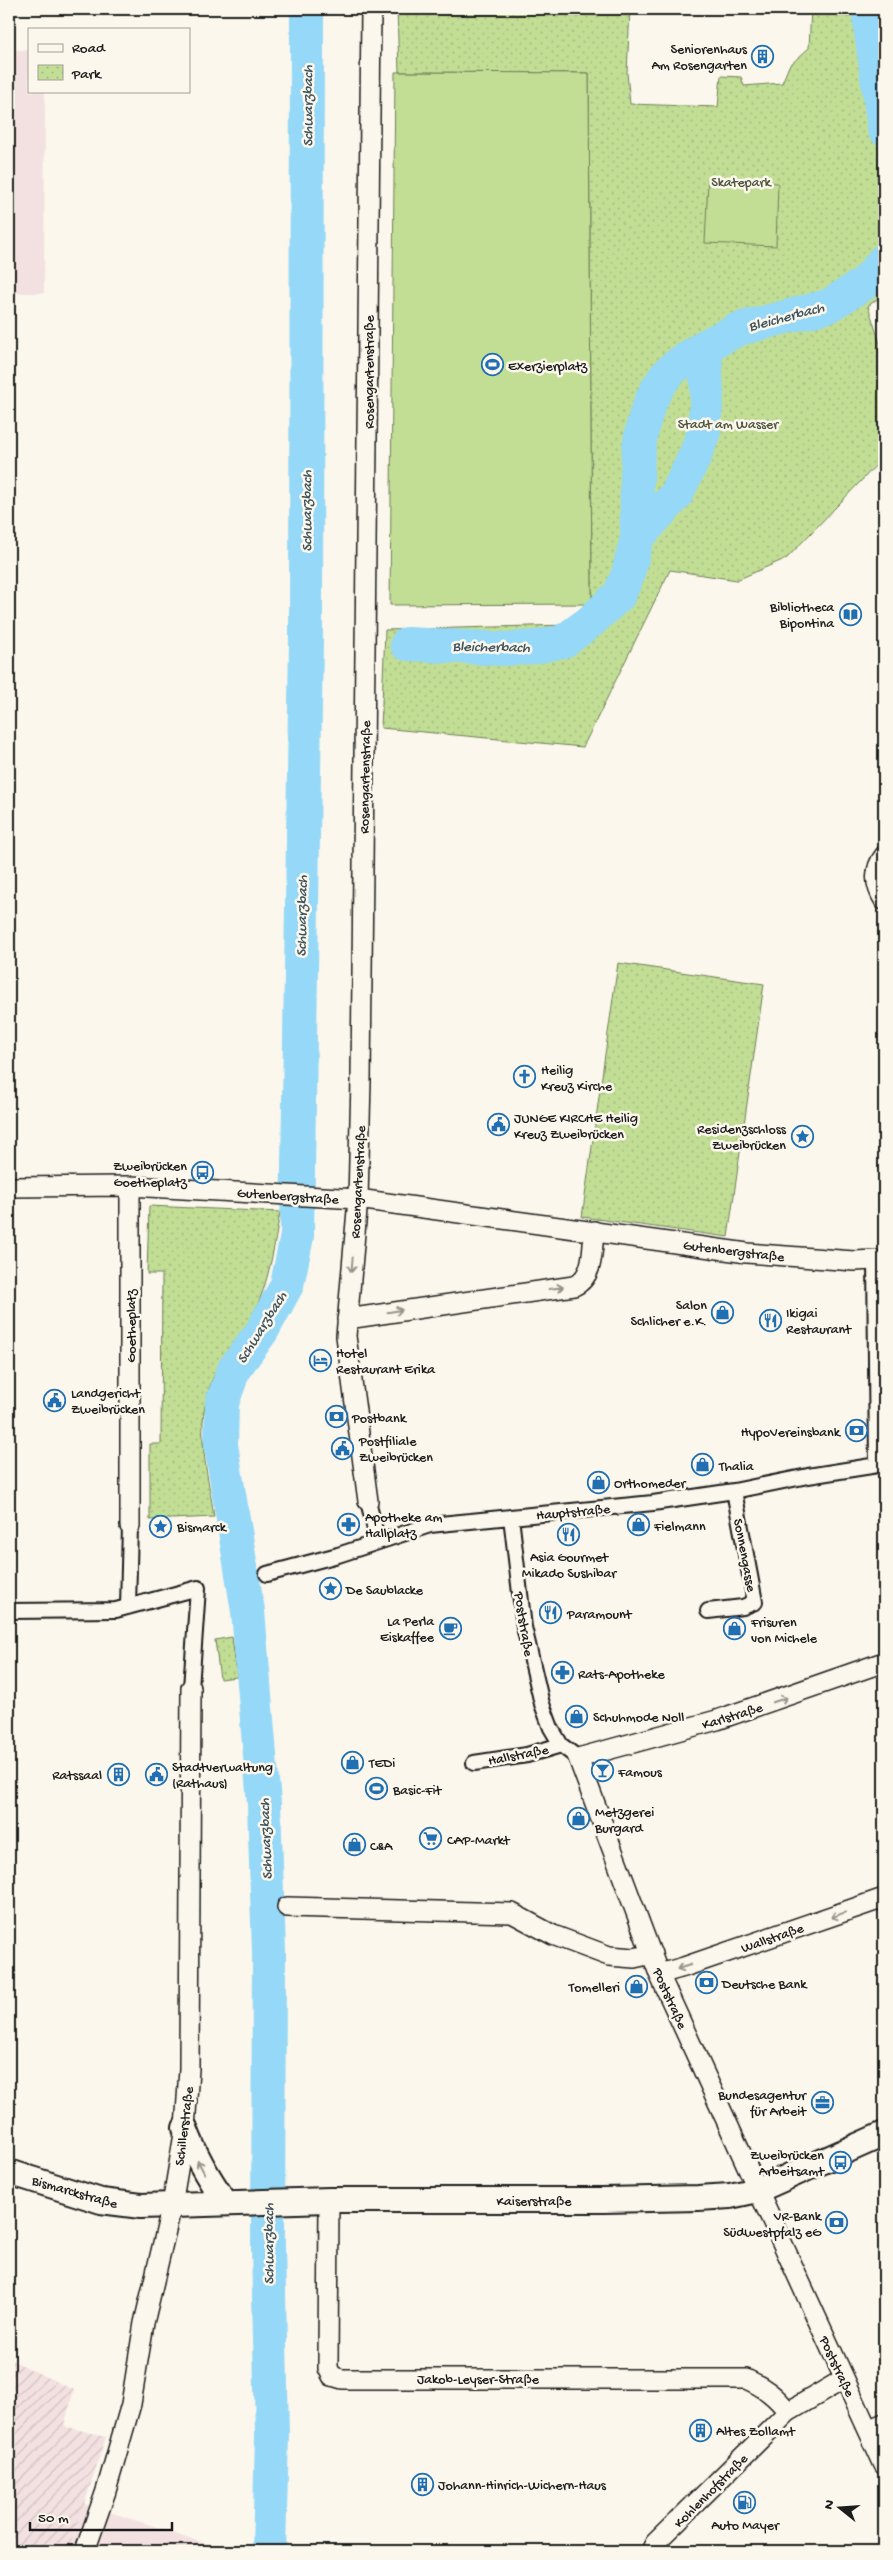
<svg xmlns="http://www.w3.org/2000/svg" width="893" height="2560" viewBox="0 0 893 2560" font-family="'Gochi Hand',sans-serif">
<defs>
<pattern id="industrial-furrows" width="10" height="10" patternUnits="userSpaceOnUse" patternTransform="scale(1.25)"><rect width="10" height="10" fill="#f3e1e1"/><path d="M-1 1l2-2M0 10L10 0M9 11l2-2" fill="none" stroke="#d0c0c0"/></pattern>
<pattern id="park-dots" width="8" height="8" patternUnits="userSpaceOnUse" patternTransform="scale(1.25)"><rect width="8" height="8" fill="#c2de95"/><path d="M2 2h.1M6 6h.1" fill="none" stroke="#a6be80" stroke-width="1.8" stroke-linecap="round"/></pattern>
</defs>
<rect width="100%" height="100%" fill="#fbf7ec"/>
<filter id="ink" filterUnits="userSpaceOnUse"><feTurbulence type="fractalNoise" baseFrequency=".02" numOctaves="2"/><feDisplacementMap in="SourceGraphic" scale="10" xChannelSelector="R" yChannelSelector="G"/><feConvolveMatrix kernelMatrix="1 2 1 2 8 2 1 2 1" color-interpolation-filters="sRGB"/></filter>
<g filter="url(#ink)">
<!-- built -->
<path fill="#f3e1e1" d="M9,50h20v41h16l-1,202h-35z
M84,2504l79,25 64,22h-158z"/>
<!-- industrial -->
<path fill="url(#industrial-furrows)" d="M9,2359l65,31 -10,36 42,11 -37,114h-60z"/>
<!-- park -->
<path fill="url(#park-dots)" stroke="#6f7d58" d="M397,9h233l-3,64 3,31 88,3 3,-31 20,1 3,9 38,-3 7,-17 20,-18 2,-39h66l1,28 6,40v217l-16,12 16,50v101l-97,101 -50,22 -67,-10 -87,177 -202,-19 4,-98 182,-5 25,-21 -3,-531 -190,-1z
M618,963l146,21 -36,253 -146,-20z
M149,1206l131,6c-6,36 -11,70 -27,103 -4,9 -12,17 -18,25 -14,19 -24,37 -29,61 -9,38 3,78 8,116l-64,3v-76h11l1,-170h-15z
M232,1637l5,40 -17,2 -5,-39z"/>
<!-- pitch -->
<path fill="#c2de95" stroke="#6f7d58" d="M395,72l194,1 3,531 -202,1z
M708,180l70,3 -2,63 -71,-3z"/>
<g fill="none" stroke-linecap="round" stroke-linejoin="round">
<!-- river -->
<path stroke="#95d8f7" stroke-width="34" d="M868,9l16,120
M637,538c0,-51 -6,-118 28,-161 9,-12 27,-22 40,-31
M407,644l97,5 32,-2 28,-6 26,-19 29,-27 8,-18 10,-39 39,-43 19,-39 9,-24 3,-37 -2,-49 34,-17 89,-23 37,-23 19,-23
M269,2551l3,-116 -4,-189 1,-294 -5,-148 -16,-193 -27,-166 1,-42 12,-34 28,-38 25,-46 10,-49 9,-596 1,-631"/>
<defs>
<path id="pedestrian" d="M875,1260l2,204
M368,1501l10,41
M511,1517l13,110 18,77 9,24 10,17 17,13
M267,1574l71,-19 92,-30 223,-22 81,-12 74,-15 76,-12
M128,1607l2,-81
M9,1611l107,-1 82,-22 -7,100
M708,1611l35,-4 12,-5 -21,-111
M474,1763l53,-8 34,-10"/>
<path id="minor" d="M884,856c-11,14 -9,30 0,44
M9,1187l121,-1 228,13 389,54 107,8 21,-1
M347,1319l227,-33c20,-9 18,-35 20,-55
M368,1501l-22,-165 12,-137 3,-118 10,-1072
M130,1526v-340
M884,1662l-167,58 -139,38 81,216 225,491
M287,1907l225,6 41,22 56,21 25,2 18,-4
M659,1974l25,-7 200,-69
M329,2200l-1,168 4,8 10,3h404c18,8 30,17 42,33
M868,2430l16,-7
M85,2551l21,-60 25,-87 13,-81 28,-118 13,-77 4,-59 2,-381
M651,2551l4,-8 133,-131 56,-33"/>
<path id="tertiary" d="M185,2128c10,28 23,50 40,74
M9,2172l92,29 40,5 188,-6h275l94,-2 32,-2 28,-6 126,-56"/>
</defs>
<!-- pedestrian casing -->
<use href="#pedestrian" stroke="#1c1c1c" stroke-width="18"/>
<!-- minor casing -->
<use href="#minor" stroke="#1c1c1c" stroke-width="22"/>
<!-- tertiary casing -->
<use href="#tertiary" stroke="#1c1c1c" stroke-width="28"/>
<!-- pedestrian -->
<use href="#pedestrian" stroke="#fbf7ec" stroke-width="14"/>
<!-- minor -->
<use href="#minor" stroke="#fbf7ec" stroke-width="19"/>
<!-- tertiary -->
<use href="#tertiary" stroke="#fbf7ec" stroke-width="24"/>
</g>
<!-- one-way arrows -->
<defs><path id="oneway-shaft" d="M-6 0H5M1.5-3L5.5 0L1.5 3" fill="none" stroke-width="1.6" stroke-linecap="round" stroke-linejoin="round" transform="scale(1.25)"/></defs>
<g stroke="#97948e">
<use href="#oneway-shaft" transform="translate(352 1265) rotate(95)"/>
<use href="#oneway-shaft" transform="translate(556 1288) rotate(-7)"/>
<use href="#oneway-shaft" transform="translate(395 1311) rotate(-9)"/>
<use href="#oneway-shaft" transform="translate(780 1700) rotate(-18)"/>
<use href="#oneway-shaft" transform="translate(838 1915) rotate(160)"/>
<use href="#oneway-shaft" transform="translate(684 1967) rotate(163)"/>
<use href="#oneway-shaft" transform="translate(201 2167) rotate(-118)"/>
</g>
</g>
<!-- icons -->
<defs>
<symbol id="building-ring" viewBox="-11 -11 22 22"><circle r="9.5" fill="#fbf7ec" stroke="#1f6fb2" stroke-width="1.5"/><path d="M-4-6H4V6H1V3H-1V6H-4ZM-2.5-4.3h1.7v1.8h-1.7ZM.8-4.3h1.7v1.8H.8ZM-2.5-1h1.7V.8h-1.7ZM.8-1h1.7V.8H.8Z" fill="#1f6fb2"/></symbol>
<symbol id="stadium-ring" viewBox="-11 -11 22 22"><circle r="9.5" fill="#fbf7ec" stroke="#1f6fb2" stroke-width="1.5"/><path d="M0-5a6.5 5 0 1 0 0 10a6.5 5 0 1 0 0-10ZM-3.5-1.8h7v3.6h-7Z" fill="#1f6fb2"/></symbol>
<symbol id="library-ring" viewBox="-11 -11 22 22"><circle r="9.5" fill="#fbf7ec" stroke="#1f6fb2" stroke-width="1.5"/><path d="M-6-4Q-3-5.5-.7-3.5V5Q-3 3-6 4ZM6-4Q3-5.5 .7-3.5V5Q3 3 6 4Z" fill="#1f6fb2"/></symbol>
<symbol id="church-ring" viewBox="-11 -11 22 22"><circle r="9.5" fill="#fbf7ec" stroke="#1f6fb2" stroke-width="1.5"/><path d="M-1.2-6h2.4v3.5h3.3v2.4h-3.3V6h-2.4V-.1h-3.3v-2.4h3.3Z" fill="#1f6fb2"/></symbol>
<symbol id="civic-ring" viewBox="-11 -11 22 22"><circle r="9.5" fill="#fbf7ec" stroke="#1f6fb2" stroke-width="1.5"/><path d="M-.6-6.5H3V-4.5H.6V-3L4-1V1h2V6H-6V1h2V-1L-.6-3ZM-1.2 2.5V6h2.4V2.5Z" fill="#1f6fb2"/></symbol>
<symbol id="sight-ring" viewBox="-11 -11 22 22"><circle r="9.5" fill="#fbf7ec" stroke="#1f6fb2" stroke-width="1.5"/><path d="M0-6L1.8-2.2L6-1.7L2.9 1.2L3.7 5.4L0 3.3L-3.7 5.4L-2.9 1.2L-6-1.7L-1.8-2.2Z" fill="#1f6fb2"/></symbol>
<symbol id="bus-ring" viewBox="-11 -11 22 22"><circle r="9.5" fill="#fbf7ec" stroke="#1f6fb2" stroke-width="1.5"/><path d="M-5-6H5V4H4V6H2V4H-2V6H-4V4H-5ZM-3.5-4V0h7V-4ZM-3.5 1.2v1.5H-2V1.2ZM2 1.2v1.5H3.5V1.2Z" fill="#1f6fb2"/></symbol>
<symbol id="shop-ring" viewBox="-11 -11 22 22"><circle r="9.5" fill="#fbf7ec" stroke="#1f6fb2" stroke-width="1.5"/><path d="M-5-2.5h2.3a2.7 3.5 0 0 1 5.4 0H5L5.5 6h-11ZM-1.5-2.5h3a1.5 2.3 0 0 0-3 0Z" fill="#1f6fb2"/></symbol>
<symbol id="restaurant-ring" viewBox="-11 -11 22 22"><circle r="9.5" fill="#fbf7ec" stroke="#1f6fb2" stroke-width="1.5"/><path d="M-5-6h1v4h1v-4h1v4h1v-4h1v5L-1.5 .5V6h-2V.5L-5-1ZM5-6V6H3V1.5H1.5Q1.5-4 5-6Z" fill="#1f6fb2"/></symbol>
<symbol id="hotel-ring" viewBox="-11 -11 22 22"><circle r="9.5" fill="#fbf7ec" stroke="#1f6fb2" stroke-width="1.5"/><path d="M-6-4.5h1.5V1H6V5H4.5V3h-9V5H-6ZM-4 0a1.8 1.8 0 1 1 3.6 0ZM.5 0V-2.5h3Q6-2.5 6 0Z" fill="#1f6fb2"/></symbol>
<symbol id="bank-ring" viewBox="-11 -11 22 22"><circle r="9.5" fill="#fbf7ec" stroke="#1f6fb2" stroke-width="1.5"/><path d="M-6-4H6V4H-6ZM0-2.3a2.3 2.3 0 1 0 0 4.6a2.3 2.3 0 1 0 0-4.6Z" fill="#1f6fb2"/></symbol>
<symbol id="pharmacy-ring" viewBox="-11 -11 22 22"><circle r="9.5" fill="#fbf7ec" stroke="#1f6fb2" stroke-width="1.5"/><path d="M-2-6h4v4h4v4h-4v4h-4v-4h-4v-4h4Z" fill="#1f6fb2"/></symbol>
<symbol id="cafe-ring" viewBox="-11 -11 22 22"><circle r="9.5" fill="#fbf7ec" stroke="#1f6fb2" stroke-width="1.5"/><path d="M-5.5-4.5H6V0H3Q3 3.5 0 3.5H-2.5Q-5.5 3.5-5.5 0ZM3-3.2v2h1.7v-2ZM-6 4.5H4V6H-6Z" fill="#1f6fb2"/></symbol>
<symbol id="bar-ring" viewBox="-11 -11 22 22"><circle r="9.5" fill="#fbf7ec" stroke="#1f6fb2" stroke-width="1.5"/><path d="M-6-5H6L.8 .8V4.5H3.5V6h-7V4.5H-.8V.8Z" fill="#1f6fb2"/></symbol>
<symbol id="supermarket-ring" viewBox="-11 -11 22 22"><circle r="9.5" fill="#fbf7ec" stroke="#1f6fb2" stroke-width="1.5"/><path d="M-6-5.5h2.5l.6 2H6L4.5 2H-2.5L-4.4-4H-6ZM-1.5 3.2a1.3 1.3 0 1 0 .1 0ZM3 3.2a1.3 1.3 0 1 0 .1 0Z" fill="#1f6fb2"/></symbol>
<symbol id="office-ring" viewBox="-11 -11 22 22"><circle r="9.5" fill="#fbf7ec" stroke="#1f6fb2" stroke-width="1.5"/><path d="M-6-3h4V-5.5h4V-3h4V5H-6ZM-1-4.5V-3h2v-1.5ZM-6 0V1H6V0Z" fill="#1f6fb2"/></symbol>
<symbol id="fuel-ring" viewBox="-11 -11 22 22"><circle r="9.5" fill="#fbf7ec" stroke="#1f6fb2" stroke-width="1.5"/><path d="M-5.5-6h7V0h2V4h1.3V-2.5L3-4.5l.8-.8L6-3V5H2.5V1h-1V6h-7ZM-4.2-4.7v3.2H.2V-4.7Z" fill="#1f6fb2"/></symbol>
</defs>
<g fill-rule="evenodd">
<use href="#building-ring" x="750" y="44" width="25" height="25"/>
<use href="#stadium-ring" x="480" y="352" width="25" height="25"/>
<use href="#library-ring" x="838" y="602" width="25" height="25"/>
<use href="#church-ring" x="512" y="1064" width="25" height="25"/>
<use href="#civic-ring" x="486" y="1112" width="25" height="25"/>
<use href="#sight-ring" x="790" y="1124" width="25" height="25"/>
<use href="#bus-ring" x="190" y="1160" width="25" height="25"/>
<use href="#shop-ring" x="710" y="1300" width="25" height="25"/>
<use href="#restaurant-ring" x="758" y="1308" width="25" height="25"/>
<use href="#hotel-ring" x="308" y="1348" width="25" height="25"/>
<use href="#civic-ring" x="42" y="1388" width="25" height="25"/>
<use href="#bank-ring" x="324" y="1404" width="25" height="25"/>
<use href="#bank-ring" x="844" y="1418" width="25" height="25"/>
<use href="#civic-ring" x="330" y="1436" width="25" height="25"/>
<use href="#shop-ring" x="690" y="1452" width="25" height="25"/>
<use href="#shop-ring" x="586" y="1470" width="25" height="25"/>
<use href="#pharmacy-ring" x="336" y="1512" width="25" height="25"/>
<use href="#shop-ring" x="626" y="1512" width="25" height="25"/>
<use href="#sight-ring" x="148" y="1514" width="25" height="25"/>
<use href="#restaurant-ring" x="556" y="1522" width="25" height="25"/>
<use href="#sight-ring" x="318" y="1576" width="25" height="25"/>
<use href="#restaurant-ring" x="538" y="1600" width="25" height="25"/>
<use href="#cafe-ring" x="438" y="1616" width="25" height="25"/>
<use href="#shop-ring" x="722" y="1616" width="25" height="25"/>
<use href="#pharmacy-ring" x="550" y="1660" width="25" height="25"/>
<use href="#shop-ring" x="564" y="1704" width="25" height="25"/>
<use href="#shop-ring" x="340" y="1750" width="25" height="25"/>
<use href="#bar-ring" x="590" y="1758" width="25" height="25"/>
<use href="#building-ring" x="106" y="1762" width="25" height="25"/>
<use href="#civic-ring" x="144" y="1762" width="25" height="25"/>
<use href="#stadium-ring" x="364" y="1776" width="25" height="25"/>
<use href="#shop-ring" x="566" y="1806" width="25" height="25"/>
<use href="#supermarket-ring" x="418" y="1826" width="25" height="25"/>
<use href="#shop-ring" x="342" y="1832" width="25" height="25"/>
<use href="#bank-ring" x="694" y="1970" width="25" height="25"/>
<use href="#shop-ring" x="624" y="1974" width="25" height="25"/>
<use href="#office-ring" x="810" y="2090" width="25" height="25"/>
<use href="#bus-ring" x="828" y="2150" width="25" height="25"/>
<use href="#bank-ring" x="824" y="2210" width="25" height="25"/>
<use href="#building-ring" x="688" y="2418" width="25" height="25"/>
<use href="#building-ring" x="410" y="2472" width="25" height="25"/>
<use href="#fuel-ring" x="732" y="2490" width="25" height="25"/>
</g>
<g text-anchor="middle" stroke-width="5" stroke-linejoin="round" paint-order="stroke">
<!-- poi labels -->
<g font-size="14" fill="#1c1c1c" stroke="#fbf7ec" text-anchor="start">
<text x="747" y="53" text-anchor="end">Seniorenhaus<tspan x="747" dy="16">Am Rosengarten</tspan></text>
<text x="508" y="370">Exerzierplatz</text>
<text x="834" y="611" text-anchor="end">Bibliotheca<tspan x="834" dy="16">Bipontina</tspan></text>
<text x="541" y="1074">Heilig<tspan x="541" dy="16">Kreuz Kirche</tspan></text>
<text x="514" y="1122">JUNGE KIRCHE Heilig<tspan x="514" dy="16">Kreuz Zweibrücken</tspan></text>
<text x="786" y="1133" text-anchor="end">Residenzschloss<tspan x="786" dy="16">Zweibrücken</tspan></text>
<text x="187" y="1170" text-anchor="end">Zweibrücken<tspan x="187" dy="16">Goetheplatz</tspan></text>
<text x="707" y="1309" text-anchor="end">Salon<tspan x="707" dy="16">Schlicher e.K.</tspan></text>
<text x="786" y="1317">Ikigai<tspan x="786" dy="16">Restaurant</tspan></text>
<text x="336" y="1357">Hotel<tspan x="336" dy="16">Restaurant Erika</tspan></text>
<text x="71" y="1397">Landgericht<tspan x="71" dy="16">Zweibrücken</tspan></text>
<text x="352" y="1422">Postbank</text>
<text x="840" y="1436" text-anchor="end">HypoVereinsbank</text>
<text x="359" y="1445">Postfiliale<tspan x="359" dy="16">Zweibrücken</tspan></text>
<text x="719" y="1470">Thalia</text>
<text x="614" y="1487">Orthomeder</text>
<text x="365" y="1521">Apotheke am<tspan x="365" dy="16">Hallplatz</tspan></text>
<text x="654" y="1530">Fielmann</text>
<text x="177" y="1531">Bismarck</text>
<text x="569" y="1561" text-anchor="middle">Asia Gourmet<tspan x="569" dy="16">Mikado Sushibar</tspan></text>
<text x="346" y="1594">De Saublacke</text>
<text x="567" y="1618">Paramount</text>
<text x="434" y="1625" text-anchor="end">La Perla<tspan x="434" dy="16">Eiskaffee</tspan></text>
<text x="751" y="1626">Frisuren<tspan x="751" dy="16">von Michele</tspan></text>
<text x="578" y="1678">Rats-Apotheke</text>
<text x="593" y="1721">Schuhmode Noll</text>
<text x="369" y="1767">TEDi</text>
<text x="172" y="1771">Stadtverwaltung<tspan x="172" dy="16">(Rathaus)</tspan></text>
<text x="618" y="1776">Famous</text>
<text x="102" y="1779" text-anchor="end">Ratssaal</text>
<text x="393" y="1794">Basic-Fit</text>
<text x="595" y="1816">Metzgerei<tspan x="595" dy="16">Burgard</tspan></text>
<text x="447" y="1844">CAP-Markt</text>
<text x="370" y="1850">C&amp;A</text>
<text x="722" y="1988">Deutsche Bank</text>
<text x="620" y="1991" text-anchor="end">Tomelleri</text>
<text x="806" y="2099" text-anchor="end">Bundesagentur<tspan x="806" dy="16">für Arbeit</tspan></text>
<text x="824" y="2159" text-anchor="end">Zweibrücken<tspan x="824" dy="16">Arbeitsamt</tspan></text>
<text x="821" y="2220" text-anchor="end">VR-Bank<tspan x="821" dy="16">Südwestpfalz eG</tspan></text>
<text x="716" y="2435">Altes Zollamt</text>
<text x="438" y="2489">Johann-Hinrich-Wichern-Haus</text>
<text x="745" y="2529" text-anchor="middle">Auto Mayer</text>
</g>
<!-- park labels -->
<g font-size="14" fill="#4e5640" stroke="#fbf7ec">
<text x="741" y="186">Skatepark</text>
<text x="728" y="428">Stadt am Wasser</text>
</g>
<!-- street labels -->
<g font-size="14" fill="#1c1c1c" stroke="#fbf7ec">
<text transform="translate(368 372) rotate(-90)" y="5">Rosengartenstraße</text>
<text transform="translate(364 777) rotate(-89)" y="5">Rosengartenstraße</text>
<text transform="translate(357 1182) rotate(-87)" y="5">Rosengartenstraße</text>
<text transform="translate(288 1195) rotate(4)" y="5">Gutenbergstraße</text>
<text transform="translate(734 1250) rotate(7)" y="5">Gutenbergstraße</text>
<text transform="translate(130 1326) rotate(-90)" y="5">Goetheplatz</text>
<text transform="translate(573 1511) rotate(-5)" y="5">Hauptstraße</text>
<text transform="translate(746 1555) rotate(79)" y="5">Sonnengasse</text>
<text transform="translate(525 1624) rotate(81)" y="5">Poststraße</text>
<text transform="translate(732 1715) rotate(-17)" y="5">Karlstraße</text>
<text transform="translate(518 1754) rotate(-11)" y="5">Hallstraße</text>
<text transform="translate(772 1937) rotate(-19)" y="5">Wallstraße</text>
<text transform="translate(671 1998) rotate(66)" y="5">Poststraße</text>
<text transform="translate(183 2126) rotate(-83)" y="5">Schillerstraße</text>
<text transform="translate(75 2191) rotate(16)" y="5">Bismarckstraße</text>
<text x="534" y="2205">Kaiserstraße</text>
<text transform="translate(838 2366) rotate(65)" y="5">Poststraße</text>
<text x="478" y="2383">Jakob-Leyser-Straße</text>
<text transform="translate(710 2490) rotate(-45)" y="5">Kohlenhofstraße</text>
</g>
<!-- water labels -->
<g font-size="15" font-style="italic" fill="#40545e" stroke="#fbf7ec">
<text transform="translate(307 106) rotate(-90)" y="5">Schwarzbach</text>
<text transform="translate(786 316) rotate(-15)" y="5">Bleicherbach</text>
<text transform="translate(306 511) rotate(-90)" y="5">Schwarzbach</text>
<text transform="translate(491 646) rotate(1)" y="5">Bleicherbach</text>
<text transform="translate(301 916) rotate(-89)" y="5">Schwarzbach</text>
<text transform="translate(261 1327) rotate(-58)" y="5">Schwarzbach</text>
<text transform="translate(265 1839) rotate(-92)" y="5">Schwarzbach</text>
<text transform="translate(268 2244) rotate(-90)" y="5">Schwarzbach</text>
</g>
</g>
<!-- margin -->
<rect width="893" height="2560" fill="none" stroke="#fbf7ec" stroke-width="30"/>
<rect x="15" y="15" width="863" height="2530" fill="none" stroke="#1c1c1c" stroke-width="2" filter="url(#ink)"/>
<!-- legend -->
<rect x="28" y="28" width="162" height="65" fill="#fbf7ec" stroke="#a29f99"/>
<rect x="38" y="44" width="25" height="8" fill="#fbf7ec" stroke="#a29f99"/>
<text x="72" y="52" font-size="15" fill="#1c1c1c">Road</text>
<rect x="38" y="65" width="25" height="15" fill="url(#park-dots)" stroke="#a29f99"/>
<text x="72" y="78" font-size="15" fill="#1c1c1c">Park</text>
<!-- north arrow -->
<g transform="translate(840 2508) rotate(287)" stroke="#fbf7ec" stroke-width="4" paint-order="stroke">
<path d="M0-4L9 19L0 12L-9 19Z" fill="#1c1c1c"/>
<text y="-8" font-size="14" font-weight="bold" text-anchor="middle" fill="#1c1c1c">N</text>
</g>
<!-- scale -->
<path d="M30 2522v8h142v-8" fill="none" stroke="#1c1c1c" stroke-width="2.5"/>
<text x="38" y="2522" font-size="15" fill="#1c1c1c" stroke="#fbf7ec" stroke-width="4" paint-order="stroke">50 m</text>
</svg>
